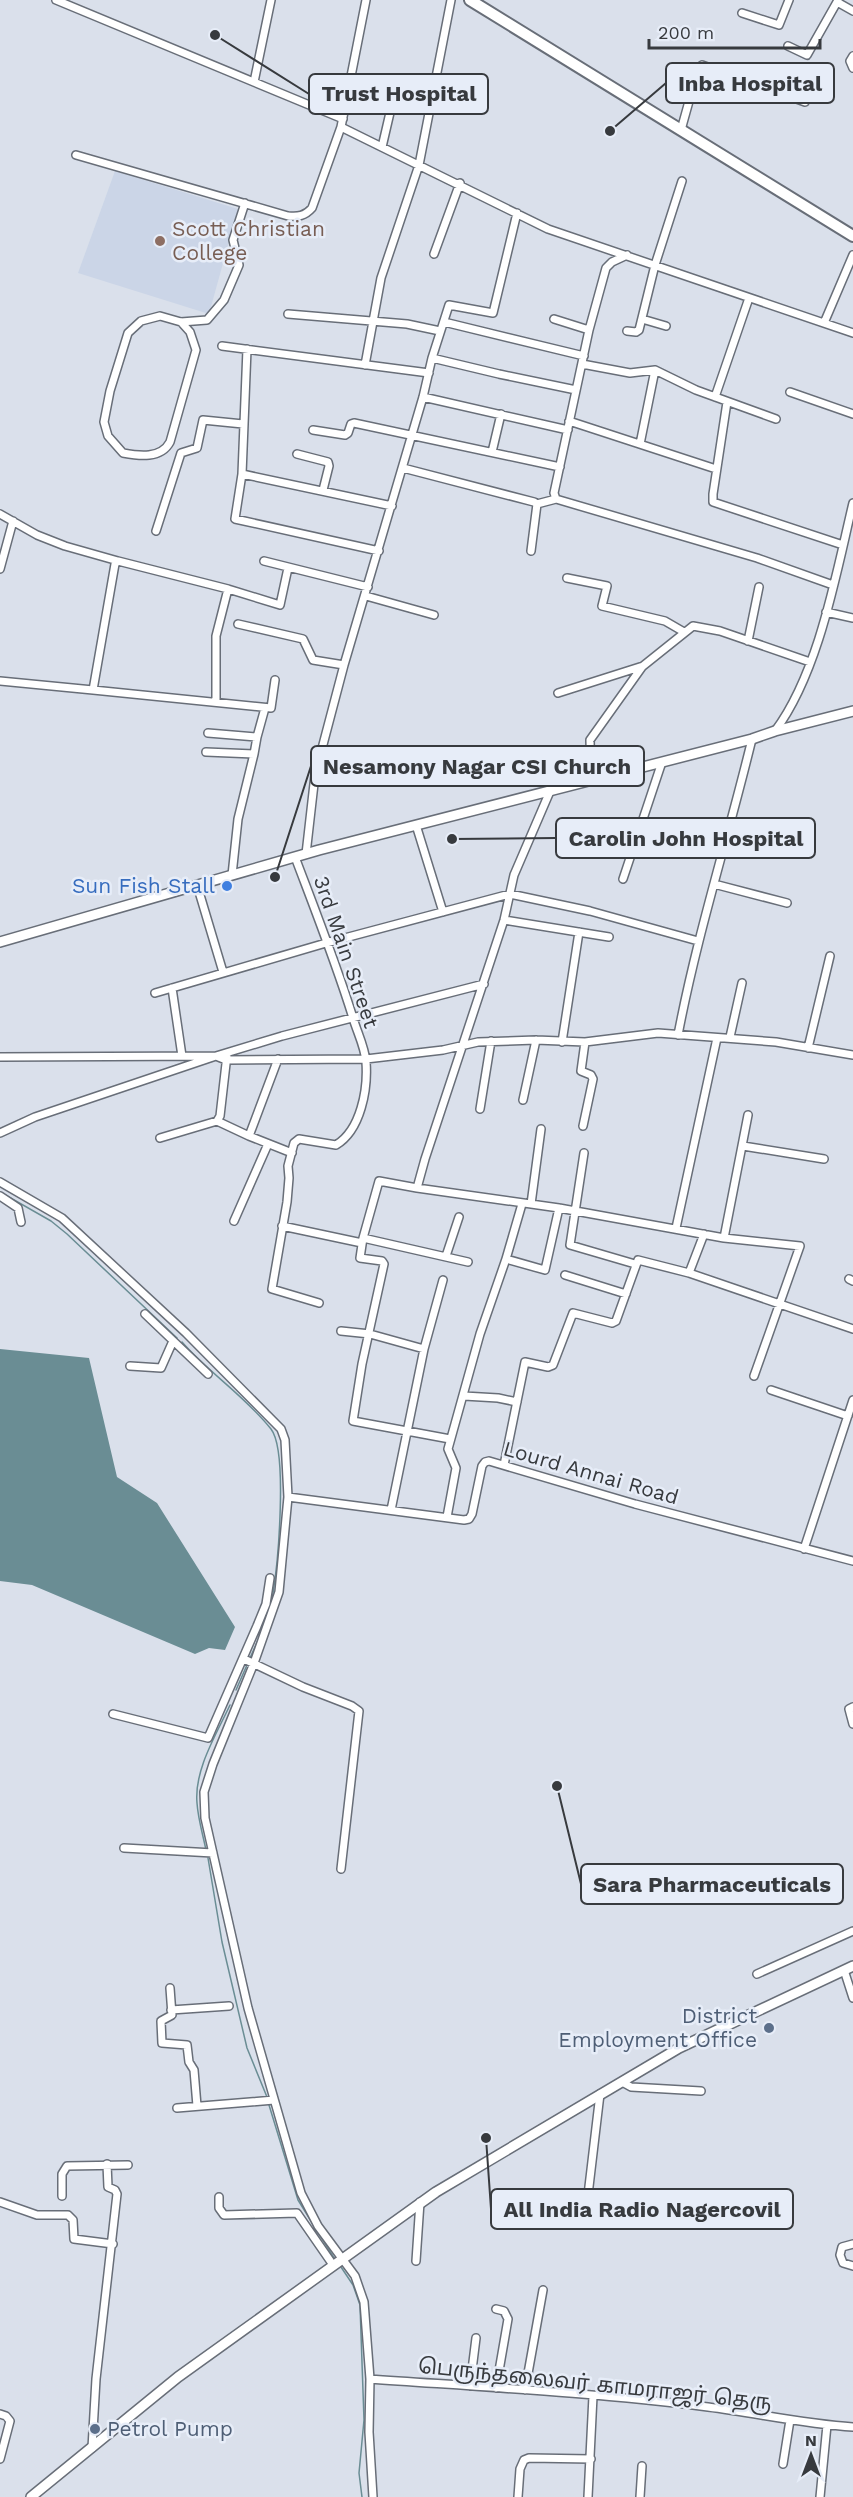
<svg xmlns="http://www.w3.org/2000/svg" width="853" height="2497" viewBox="0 0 853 2497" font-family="'Work Sans','Noto Sans Tamil',sans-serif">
<rect width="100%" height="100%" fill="#dae0eb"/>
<!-- built -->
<path fill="#cbd5e7" d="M115,171l123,38 -29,105 -131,-41z"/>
<!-- water -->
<path fill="#6a8d94" d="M0,1349l89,9 28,119 40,26 78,124 -10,23 -16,-2 -14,6 -163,-69 -32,-4z"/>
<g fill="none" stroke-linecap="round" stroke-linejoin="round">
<!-- stream -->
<path stroke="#6a8d94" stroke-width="1.5" d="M0,1192l51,29 16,13 110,104
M182,1342c27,31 63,54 89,87 17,22 7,134 2,164 -3,21 -14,45 -23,65
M236,1690l11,-25
M206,1850c-3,-15 -8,-31 -9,-47 -3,-33 19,-68 33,-98
M208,1858l14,84 25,106 20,49
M269,2105l29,95 36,58
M341,2267l12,18 7,20 4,115 -5,53 3,24"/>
<defs>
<path id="minor" d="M56,0l287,119
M366,0l-25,127 207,102 305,104
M838,0l-1,2 16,9
M742,13l37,12 10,-25
M788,46l19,9 30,-53
M853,56l-3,5 3,7
M254,82l17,-82
M681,130l17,-61 4,-4 103,37
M382,147l10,-43
M76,155l212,61c10,1 17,0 24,-8l29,-81
M434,254l26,-71
M627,255l-15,7 -6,6 -17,62 -35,163 2,6 201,59 76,27
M288,314l119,10 33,7
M554,319l35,11
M642,319l24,7
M181,322l9,10 6,18 -26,92c-9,17 -31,14 -47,11l-15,-17 -4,-14 6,-31 18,-58 13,-12 19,-5 21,6 26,-2 17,-20 15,-35 -6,-25 12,-37
M444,322l140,34
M824,323l29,-68
M627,331l9,1 3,-2 16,-65 27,-84
M222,346l207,27
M247,349l-5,125 -7,45 144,32
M432,358l67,16 77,16
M582,364l48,9 25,-3 41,20 80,29
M365,365l16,-87 38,-113 32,-165
M790,392l63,22
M423,397l145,33
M715,397l34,-99
M727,402l-14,92v8l130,43
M569,421l147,48
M313,430l32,5 3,-2 3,-9 3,-1 206,44
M640,444l15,-74
M492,452l9,-38
M297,454l31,8 1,4 -6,24
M403,468l131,34 3,2 -6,47
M242,474l150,32
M537,504l19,-5
M0,514l37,21 28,11 53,15
M156,531l25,-78 16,-5 6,-28 40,4
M264,561l104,26
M0,569l13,-48
M567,578l40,8 -5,20 63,15 19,11
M366,596l68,19
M826,612l27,6
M238,624l65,15 10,21 31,5
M748,641l11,-54
M0,681l93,9 22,-126 3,-3 110,28 52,16 8,-37
M93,690l178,18 4,-28
M558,693l85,-27 50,-40 27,5 90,31
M216,702v-66l12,-47
M775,731c44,-59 61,-157 78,-228
M208,733l49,4 8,-29
M206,752l48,2 -16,65 -6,56
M254,754l3,-17
M591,779l-1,-39 52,-73
M416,825l27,87
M306,854l9,-79 29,-110 79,-268 9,-39 17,-53 44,8 24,-100
M295,857c20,53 41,106 58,161 4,14 12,29 13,44 2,27 -5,68 -30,83l-37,-6 -5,4 -6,23 1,12 -2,24 -15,87 47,14
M623,879l39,-117
M714,884l73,19
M197,885l26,87
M504,920l105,17
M172,988l10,68
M155,993l171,-50 184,-49 80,17 108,30
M678,1035c19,-100 50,-197 74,-296
M730,1037l12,-54
M562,1042l17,-110
M808,1048l22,-92
M0,1057l216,-1 66,-20 202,-52
M523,1100l13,-60
M480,1109l11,-68
M217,1121l32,15 29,-77
M583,1126l10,-47 -2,-4 -10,-4 4,-29
M0,1133l35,-16 181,-61 10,4 140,-1 77,-9 35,-8 58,-2 49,2 73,-9 118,9 77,13
M249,1136l43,17
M160,1138l57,-17 3,-5 7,-61
M743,1146l81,13
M584,1153l-14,92 65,19
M0,1182l62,36 124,115 95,96 4,11 3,57 -9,95 -25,71 -41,101 -9,28 1,26 43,190 53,185 17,33 37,50 9,26 6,77 -1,53 4,65
M417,1188l-38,-7 -16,57 -3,20 22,3 2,3 -22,100 -9,57 97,18
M0,1196l18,12 3,14
M531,1204l10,-75
M559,1208l165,30 76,8 -46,130
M234,1221l34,-77
M282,1226l80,17
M676,1228l41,-190
M363,1238l105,24
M724,1238l24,-123
M446,1256l13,-39
M506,1259l16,-55
M689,1273l15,-39
M565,1275l61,19
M849,1279l4,2
M145,1314l63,60
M341,1331l29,3 54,15 19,-69
M130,1366l31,2 12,-27
M771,1390l77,26
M464,1396l34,2 19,4
M504,1465l21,-103 23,5 5,-2 20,-52 39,10 4,-2 22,-61 51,13 164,56
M288,1497l176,23 5,-1 3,-5 10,-48 3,-4 4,-1 146,43 218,57
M391,1510l33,-161
M447,1517l9,-49 -8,-19 32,-115 26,-75 39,11 14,-62 -142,-20 8,-29 79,-239 10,-45 37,-86
M804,1549l49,-149
M244,1659l59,28 49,19 7,5 -18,158
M853,1707l-4,2 4,15
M113,1714l95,24 49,-112 9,-22 4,-26
M124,1848l89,5
M844,1970l9,28
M757,1974l96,-43
M170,1988l2,27 -11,6 1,22 25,2 2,17 5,8 3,36
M171,2010l58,-4
M622,2082l9,5 70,4
M177,2108l97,-8
M588,2195l12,-101
M62,2196v-22l5,-8 61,-1
M219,2197v11l5,7 73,-2 36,52
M0,2202l37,13h31l5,5 1,19 39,5
M853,2244l-11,3 -2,8 3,8 10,3
M416,2261l4,-59
M370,2379c113,8 226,14 338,28 48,6 96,17 145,20
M470,2386l6,-48
M496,2388l12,-69 -4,-8 -8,-2
M525,2390l18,-100
M0,2414l6,2 4,5 -10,38
M92,2448l4,-69 21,-185 -2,-4 -7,-3 -1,-23
M783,2464l7,-44
M518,2497l2,-28 4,-9 5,-2 62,1
M588,2497l5,-101
M640,2497l2,-31
M820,2497l7,-72"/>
<path id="major" d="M0,942l319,-92 433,-111 23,-8 78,-20
M31,2497l147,-120 258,-185 243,-144 174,-82"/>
<path id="highway" d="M470,0l383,236"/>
</defs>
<!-- minor casing -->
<use href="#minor" stroke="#686e78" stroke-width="10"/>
<!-- major casing -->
<use href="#major" stroke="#686e78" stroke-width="12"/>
<!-- highway casing -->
<use href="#highway" stroke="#686e78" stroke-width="14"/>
<!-- minor -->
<use href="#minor" stroke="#fff" stroke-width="7"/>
<!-- major -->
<use href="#major" stroke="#fff" stroke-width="9"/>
<!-- highway -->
<use href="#highway" stroke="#fff" stroke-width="10"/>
</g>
<!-- markers -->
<circle fill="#8d6e63" stroke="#e7edf8" stroke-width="2" cx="160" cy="241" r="6"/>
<circle fill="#3f7fe0" stroke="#e7edf8" stroke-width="2" cx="227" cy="886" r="6"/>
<g fill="#5c6f8a" stroke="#e7edf8" stroke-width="2">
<circle cx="769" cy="2028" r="6"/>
<circle cx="95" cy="2429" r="6"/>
</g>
<g text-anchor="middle" stroke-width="5" stroke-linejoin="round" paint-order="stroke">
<!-- education labels -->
<g font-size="21" fill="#785e54" stroke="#e7edf8" text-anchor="start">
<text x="172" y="236">Scott Christian<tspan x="172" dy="24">College</tspan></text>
</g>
<!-- shop labels -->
<g font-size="21" fill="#366cbe" stroke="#e7edf8" text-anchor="end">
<text x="215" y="893">Sun Fish Stall</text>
</g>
<!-- street labels -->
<g font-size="21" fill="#373a3e" stroke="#e7edf8">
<text transform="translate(346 952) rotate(71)" y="7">3rd Main Street</text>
<text transform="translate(591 1473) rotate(16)" y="7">Lourd Annai Road</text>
<text transform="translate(595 2384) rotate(6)" y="7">பெருந்தலைவர் காமராஜர் தெரு</text>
</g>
<!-- service labels -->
<g font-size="21" fill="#4e5e75" stroke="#e7edf8" text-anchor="end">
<text x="757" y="2023">District<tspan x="757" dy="24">Employment Office</tspan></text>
<text x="107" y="2436" text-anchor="start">Petrol Pump</text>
</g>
</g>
<!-- callouts -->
<path fill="none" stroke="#373a3e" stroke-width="2" d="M610 131L666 83M215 35L309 94M275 877L311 766M452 839L556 838M557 1786L581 1884M486 2138L491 2209"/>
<g fill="#373a3e" stroke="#e7edf8" stroke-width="2">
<circle cx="610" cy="131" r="6"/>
<circle cx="215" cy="35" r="6"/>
<circle cx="275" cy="877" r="6"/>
<circle cx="452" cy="839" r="6"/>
<circle cx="557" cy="1786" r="6"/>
<circle cx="486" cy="2138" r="6"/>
</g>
<g fill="#e7edf8" stroke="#373a3e" stroke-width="2">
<rect x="666" y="63" width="168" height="40" rx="6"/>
<rect x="309" y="74" width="179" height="40" rx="6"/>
<rect x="311" y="746" width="333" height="40" rx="6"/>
<rect x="556" y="818" width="259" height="40" rx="6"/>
<rect x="581" y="1864" width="262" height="40" rx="6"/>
<rect x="491" y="2189" width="302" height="40" rx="6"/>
</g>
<g font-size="22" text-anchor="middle" font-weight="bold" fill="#373a3e">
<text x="750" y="91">Inba Hospital</text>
<text x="399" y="101">Trust Hospital</text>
<text x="477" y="774">Nesamony Nagar CSI Church</text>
<text x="686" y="846">Carolin John Hospital</text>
<text x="712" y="1892">Sara Pharmaceuticals</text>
<text x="642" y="2217">All India Radio Nagercovil</text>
</g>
<!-- north arrow -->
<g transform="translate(811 2455)" stroke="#e7edf8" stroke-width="4.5" paint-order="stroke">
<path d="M0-4.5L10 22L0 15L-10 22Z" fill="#373a3e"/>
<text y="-9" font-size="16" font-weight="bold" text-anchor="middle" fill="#373a3e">N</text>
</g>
<!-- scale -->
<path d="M649 39v9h171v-9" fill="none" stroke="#373a3e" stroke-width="3"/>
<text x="658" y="39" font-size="18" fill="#373a3e" stroke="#e7edf8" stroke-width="4.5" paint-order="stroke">200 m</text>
</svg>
